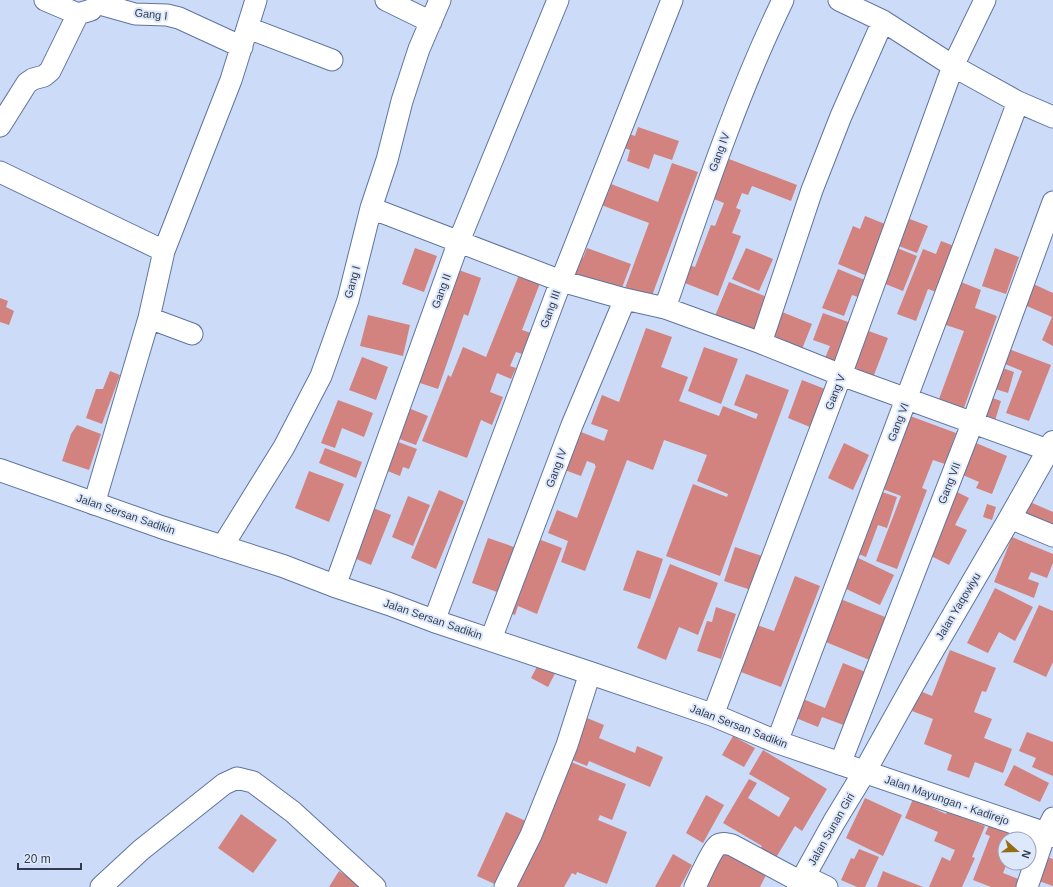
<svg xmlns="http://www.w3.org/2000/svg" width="1053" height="887" viewBox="0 0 1053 887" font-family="Arial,sans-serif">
<rect width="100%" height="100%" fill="#ccdbf7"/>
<!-- building -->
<path fill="#d2837f" d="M638,127l41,14 -7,19 -18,-6 -5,15 -22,-8 3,-11 -9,-3 5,-14 9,3z
M729,159l68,26 -6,16 -39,-15 -4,9 -6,-2 -6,15 5,2 -9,23 9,3 -23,60 -41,-16 6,-17 12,4 16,-42 4,1 9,-23 -10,-4 6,-16 -4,-1 6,-17 4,1z
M672,163l26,9 -48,129 -26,-10 25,-68 -53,-20 5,-13 7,3 3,-9 47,18z
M865,216l20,8 -18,52 -29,-12 15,-38 7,3z
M902,216l26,10 -11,27 -26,-10z
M941,241l13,5 -18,46 -8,-3 -12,32 -19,-7 26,-65 13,5z
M892,246l25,10 -14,35 -25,-10z
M415,248l22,8 -13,36 -22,-8z
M587,248l44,16 -11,29 -49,-20 6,-17 6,2z
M746,248l27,11 -14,32 -27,-12z
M995,248l24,9 -13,37 -24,-8z
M456,269l25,9 -13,38 -4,-2 -26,75 -21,-7z
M838,269l27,11 -7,17 -6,-2 -8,21 -22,-8z
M521,270l21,8 -20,52 9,3 -9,21 -6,-2 -6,14 6,2 -5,11 -14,-6 -7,19 13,5 -11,28 -11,-5 -14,38 -45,-17 26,-66 3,2 12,-30 23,10z
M956,280l25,10 -6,18 22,8 -36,100 -25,-9 28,-76 -24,-8z
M729,282l38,15 -14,35 -38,-16z
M1029,282l24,11v53l-11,-6 10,-23 -32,-14z
M0,298l8,3 -2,6 8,4 -5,14 -9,-3z
M777,310l35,14 -12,30 -34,-13z
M823,313l28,10 -15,39 -11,-4 5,-12 -17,-6z
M368,315l42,10 -7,31 -43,-10z
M646,328l26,9 -11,30 27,10 -9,24 40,15 4,-10 33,13 2,-5 -24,-9 12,-31 43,16 -69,186 -54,-20 27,-72 34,13 1,-3 -31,-13 10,-26 -43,-15 -11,30 -26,-10 -42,111 -24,-9 7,-21 -20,-8 9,-23 20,8 19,-52h-1v-2l-8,-3 -6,15 -19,-7 14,-39 28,11 4,-11 -17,-6 11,-29 17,7z
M863,329l25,9 -17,45 -25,-10z
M704,347l34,12 -17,45 -33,-13z
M1006,348l45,17 -22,56 -23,-8 16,-42 -22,-9z
M362,357l26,10 -12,33 -27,-10z
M997,366l17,6 -6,21 -19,-6z
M110,371l10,4 -18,49 -16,-6 10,-29h7z
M802,380l23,9 -15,38 -22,-9z
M984,395l17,6 -8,26 -18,-5z
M338,400l35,13 -9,24 -22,-9 -7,20 -14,-5z
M406,407l22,9 -12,29 -22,-8z
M902,413l54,20 -11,31 -12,-4 -11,28 5,2 -30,79 -21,-8 25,-65 -26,-10z
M77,425l24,9 -12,36 -27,-9 9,-27z
M393,440l24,9 -8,20 -6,-2 -3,9 -15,-6z
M969,440l38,16 -15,38 -16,-6 3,-6 -23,-10z
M844,443l25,12 -16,35 -25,-12z
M325,448l37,14 -6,16 -37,-15z
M309,471l35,13 -15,38 -34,-14z
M873,489l24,8 -10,31 -9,-3 -12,32 -15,-6z
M439,490l25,11 -28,68 -25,-11z
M953,490l16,8 -14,27 12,5 -18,35 -26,-13z
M408,496l22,9 -17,41 -21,-9z
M1030,502l23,10v21l-31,-13z
M987,504l9,3 -4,13 -9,-3z
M368,506l23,9 -20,50 -22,-9z
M533,537l29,11 -25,66 -19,-8 -3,9 -10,-4z
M1012,537l41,17v9l-6,15 -16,-6 -3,7 11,4 -5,15 -40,-16z
M488,538l26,9 -17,45 -25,-9z
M735,547l27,9 -11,34 -27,-9z
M637,550l26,9 -13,40 -27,-9z
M854,556l40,19 -14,30 -40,-19z
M670,564l48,19 -20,52 -19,-8 -13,33 -29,-12z
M795,576l25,10 -39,101 -48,-18 18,-46 23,8z
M995,588l38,19 -18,34 -16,-9 -11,21 -21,-10z
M838,598l52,21 -18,42 -51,-21z
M1039,605l14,6v51l-7,15 -33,-15z
M716,607l20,7 -15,45 -24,-8 10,-30 5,1z
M950,650l46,18 -10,24 -4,-1 -8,21 18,7 -8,19 28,11 -9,24 -28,-11 -6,16 -22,-8 5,-15 -28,-11 9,-25 -21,-8 8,-20 12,5z
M542,657l17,9 -11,21 -17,-9z
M843,663l25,10 -22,53 -24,-9 -4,10 -27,-11 7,-19 27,11z
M582,716l22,9 -5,13 36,15 2,-7 26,11 -13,30 -61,-26 -2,5 -22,-9z
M1027,732l26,10v34l-21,-9 4,-9 -17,-7z
M733,736l22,12 -11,19 -22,-12z
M763,750l64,39 -25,42 -7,-5 -21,35 -16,-9 4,-6 -39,-23 26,-44 8,4 -9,15 31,19 11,-19 -41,-24z
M566,760l60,24 -14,36 -12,-5 -2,5 29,12 -20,52 -30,-12 -1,3 -4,-2 -8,14h-55z
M1014,765l35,18 -9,19 -36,-17z
M706,795l18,10 -21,38 -17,-10z
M865,798l37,17 -19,41 -37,-18z
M913,799l33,15 1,-3 38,15 -13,31 3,1 -13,29h-33l13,-30 8,4 5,-11 -21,-9 4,-9 -33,-14z
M506,812l22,10 -29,64 -22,-10z
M241,814l36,26 -24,33 -35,-25z
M990,823l20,8 -3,8h-2v24h2l-4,10 18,7 -2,7h-28l-18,-7 17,-44 -5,-2z
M859,849l20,8 -14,30h-8l-16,-7 10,-22 3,1z
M725,850l42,23 -7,14h-55z
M673,854l19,11 -12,22h-25z
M1044,856l9,3v27l-17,-6z
M339,871l12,8 2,-4 18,12h-42z
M883,871l17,7 23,9h-46z"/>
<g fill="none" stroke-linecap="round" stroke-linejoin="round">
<defs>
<path id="street" d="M45,0l33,14 13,-4
M386,0l45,22
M839,0l44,21 70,45 65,36 35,15
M103,5l32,9 32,1 12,3 63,29
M248,28l84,32
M0,126l27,-43 6,-4 11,-3 6,-5 28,-57
M0,172l164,79
M371,208l190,73 64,18 40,9 96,35 80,32 207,75
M665,308c36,-104 70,-209 118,-308
M149,318l43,16
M761,343l51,-153 29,-74 42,-95
M94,504l55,-186 15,-67 67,-171 25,-80
M1010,518l43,18
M222,547l62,-100 37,-71 27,-76 23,-92 16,-48 15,-59 17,-52 21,-49
M335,586l124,-345 99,-241
M434,621l127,-340 111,-281
M491,639l81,-214 53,-126
M713,715l128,-340 112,-309 32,-66
M777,742l241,-640
M840,764l132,-340 81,-222
M804,876l23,11
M101,887l40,-37 83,-66 13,-6 16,4 40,30 82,75
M505,887l26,-52 36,-90 23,-72
M695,887c4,-8 16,-36 22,-41 4,-4 10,-2 15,-1l69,37
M1027,887l18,-53 8,-16"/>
<path id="secondary" d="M0,470l161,57 122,39 52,20 54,18 45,17 156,52 123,42 64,27 276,94
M798,887l36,-65 31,-51 54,-97 91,-156 43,-76"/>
</defs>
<!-- street casing -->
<use href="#street" stroke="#5f759f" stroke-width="23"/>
<!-- secondary casing -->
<use href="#secondary" stroke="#5f759f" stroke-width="24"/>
<!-- street -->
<use href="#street" stroke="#fff" stroke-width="21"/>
<!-- secondary -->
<use href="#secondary" stroke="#fff" stroke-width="22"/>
</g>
<g text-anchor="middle" stroke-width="4" stroke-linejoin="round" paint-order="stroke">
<!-- street labels -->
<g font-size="11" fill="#323b4e" stroke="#dee8fb">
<text transform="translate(151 14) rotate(6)" y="4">Gang I</text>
<text transform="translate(719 152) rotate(-70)" y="4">Gang IV</text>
<text transform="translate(352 282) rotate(-75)" y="4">Gang I</text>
<text transform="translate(441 291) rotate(-70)" y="4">Gang II</text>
<text transform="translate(550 309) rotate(-70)" y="4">Gang III</text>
<text transform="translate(835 392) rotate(-69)" y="4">Gang V</text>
<text transform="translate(898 422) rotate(-69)" y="4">Gang VI</text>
<text transform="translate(556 468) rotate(-70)" y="4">Gang IV</text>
<text transform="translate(949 483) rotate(-69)" y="4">Gang VII</text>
<text transform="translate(126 514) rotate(19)" y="4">Jalan Sersan Sadikin</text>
<text transform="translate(958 606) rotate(-59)" y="4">Jalan Yaqowiyu</text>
<text transform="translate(433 619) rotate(19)" y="4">Jalan Sersan Sadikin</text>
<text transform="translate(739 726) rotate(21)" y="4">Jalan Sersan Sadikin</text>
<text transform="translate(947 800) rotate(19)" y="4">Jalan Mayungan - Kadirejo</text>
<text transform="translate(831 829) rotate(-60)" y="4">Jalan Sunan Giri</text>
</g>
</g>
<!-- north arrow -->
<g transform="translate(1017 851) rotate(110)"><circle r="19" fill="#dee8fb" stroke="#99a3b6"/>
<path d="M0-3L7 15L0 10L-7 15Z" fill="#936e17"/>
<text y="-6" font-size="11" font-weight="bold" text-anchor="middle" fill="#323b4e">N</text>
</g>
<!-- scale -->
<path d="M18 863v6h63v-6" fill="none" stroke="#323b4e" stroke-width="2"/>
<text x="24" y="863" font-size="12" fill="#323b4e" stroke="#dee8fb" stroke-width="3" paint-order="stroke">20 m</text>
</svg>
